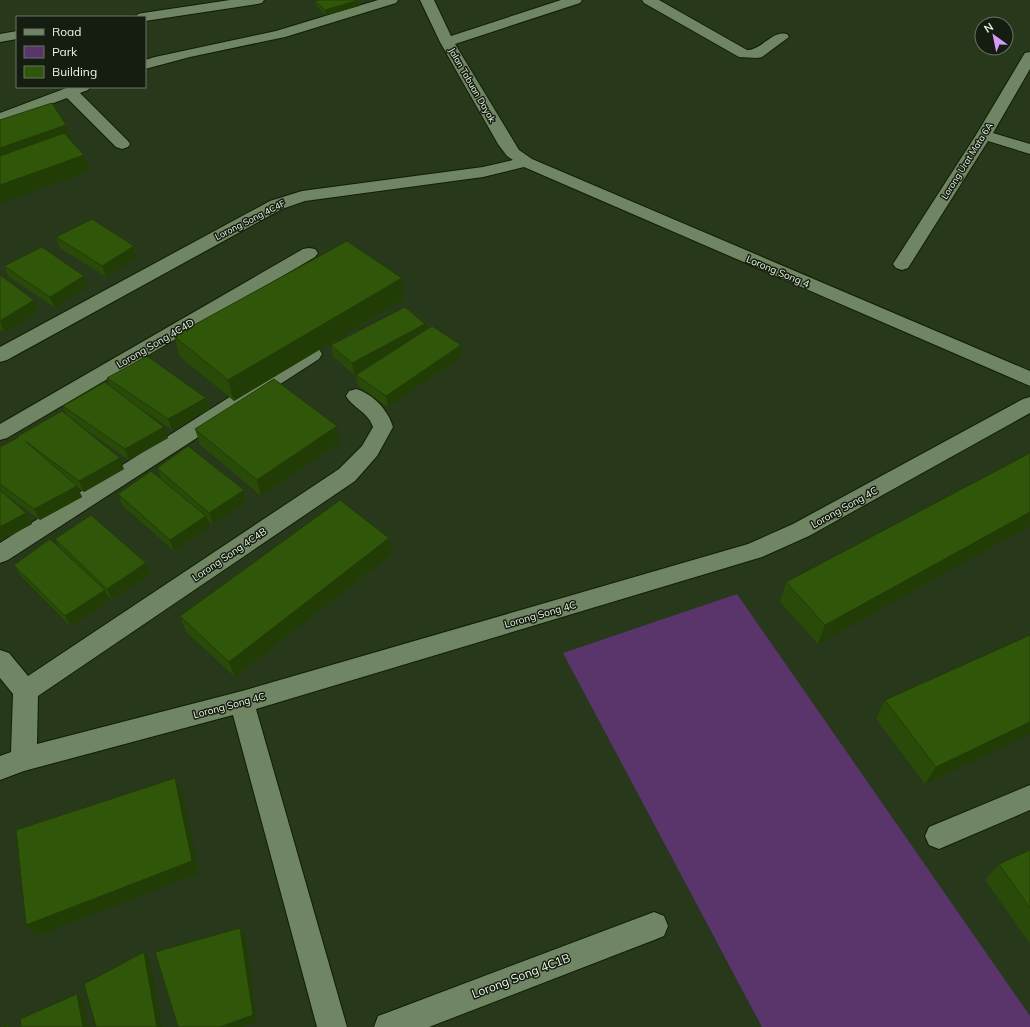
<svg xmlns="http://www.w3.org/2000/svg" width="1030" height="1027" viewBox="0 0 1030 1027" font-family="Mulish,sans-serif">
<rect width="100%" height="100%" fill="#27381b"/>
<!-- green -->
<path fill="#59356b" d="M737,594l293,422v11h-268l-199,-374z"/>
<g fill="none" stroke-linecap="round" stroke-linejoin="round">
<defs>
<path id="minor" d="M230,0h34l-2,3 -5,1 -112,17v-4h-9l2,-3 5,-1z
M378,0h20l-2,3 -111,34 -95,20 -45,12v-9l10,-3 121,-26z
M420,0h14l17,36 110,-36h21l-2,3 -125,41 64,106 13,9 498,212v15l-506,-219 -41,10 -178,24 -23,8 -275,151 -7,2v-15l270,-146 32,-10 181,-24 30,-7 -6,-4 -9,-12 -58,-102z
M642,0h17l88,50c15,0 25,-20 40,-16l2,3 -27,20 -5,1 -18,-1 -95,-54z
M17,31v8l-17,3v-8z
M1030,52v17l-37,64 37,11v10l-42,-13 -80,127 -6,2 -6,-2 -3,-4 83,-129 47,-79 2,-3z
M69,87h21l-2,3 -8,3 48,48 2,3 -2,3 -6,2 -6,-2 -49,-49 -67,25v-10z
M309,248l6,1 3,4 -3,4 -308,181 -7,2v-16l303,-175z
M312,347l7,2 3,5 -3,5 -311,201 -8,3v-20l305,-194z
M356,389c17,5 32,21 37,38l-16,29 -22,25 -317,215 -1,48 205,-53 506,-147 45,-20 230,-125 7,-2v16l-221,123 -47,21 -506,152 91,318h-30l-84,-312 -209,56 -24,9v-24l11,-4 2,-58 -13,-16v-28l9,3 19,23 311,-207 23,-23 11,-19c-5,-15 -20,-19 -27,-31l3,-5z
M1030,785v25l-91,39 -10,-4 -4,-9 4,-9z
M654,912l10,4 4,10 -4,10 -10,4 -225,87h-55l4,-11 11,-4z"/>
</defs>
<!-- minor casing -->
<use href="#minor" stroke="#0f1f03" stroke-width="2"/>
<!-- minor -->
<use href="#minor" fill="#708563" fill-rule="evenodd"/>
</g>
<!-- wall -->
<path fill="#294a08" d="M359,0v6l-33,9 -10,-9 -1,-5z
M56,237l78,9 3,12 -31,19 -46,-29z
M4,266l84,21 -33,21 -46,-31z
M0,275l39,36 -34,22 -5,-4z
M402,278l2,21 -170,102 -54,-44 -6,-21z
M425,324l1,6 35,15 1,11 -74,51 -30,-21 -2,-11 18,-12 -20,12 -21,-19 -2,-11z
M107,378l103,31 -38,21 -31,-21 27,29 -39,22 -50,-35 45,44 -40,23 -7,-5 5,10 -42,23 -35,-26 27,30 -32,17v-94l18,-10v-1l49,-21 -4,-9 47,-20z
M195,429l145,14 -79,53 -61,-51z
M1030,453l-212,191 -38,-42 6,-20z
M157,468l90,33 -34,23 -6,-5 3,8 -36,24 -52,-46 -4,-11 43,-15z
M389,538l3,16 -157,123 -49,-45 -6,-16z
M55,539l96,35 -39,26 -5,-5 3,5 -39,27 -51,-52 -6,-10 46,-17z
M1030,635l-105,149 -49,-65 9,-19z
M1030,850v94l-45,-64 14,-16z"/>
<!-- shaded-wall -->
<path fill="#223c06" d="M359,0v6l-33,9 -1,-5z
M66,125l6,16 -72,25v-18z
M84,155l6,16 -90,33v-19z
M134,246l3,12 -31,19 -4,-11z
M84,276l4,11 -33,21 -5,-11z
M402,278l2,21 -170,102 -6,-21z
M34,300l5,11 -34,22 -5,-12z
M425,324l1,11 -72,40 -2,-12z
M461,345l1,11 -74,51 -2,-11z
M206,398l4,11 -38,21 -4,-11z
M337,426l3,17 -79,53 -4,-16z
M164,427l4,11 -39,22 -4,-11z
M120,458l4,11 -40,23 -5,-11z
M77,486l5,11 -42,23 -6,-11z
M244,490l3,11 -34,23 -4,-11z
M1030,512v14l-212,118 7,-19z
M26,513l6,11 -32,17v-14z
M206,516l4,11 -36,24 -4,-11z
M389,538l3,16 -157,123 -6,-15z
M146,563l5,11 -39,26 -5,-11z
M105,590l5,10 -39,27 -6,-11z
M1030,722v12l-105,50 11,-17z
M175,778l7,13 17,82 -162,63 -11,-11z
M240,928l5,8 12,86 -14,5h-23z
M144,952l6,8 12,67h-5z
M77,994l7,8 5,25h-6z"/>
<!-- building -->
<path fill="#305609" stroke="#223c06" d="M318,0h41l-34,10 -10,-9z
M52,103l14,22 -66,23v-28z
M64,133l20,22 -84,30v-29z
M92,219l42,27 -32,20 -46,-29z
M347,241l55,37 -174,102 -54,-44z
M42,247l42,29 -34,21 -46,-31z
M0,275l34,25 -34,21z
M405,307l20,17 -73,39 -21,-18z
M432,326l29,19 -75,51 -30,-21z
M147,356l59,42 -38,21 -61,-41z
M274,379l63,47 -80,54 -62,-51z
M105,382l59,45 -39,22 -62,-43z
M62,411l58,47 -41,23 -54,-40 52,45 -43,23 -34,-25v-37l19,-10 -1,-1z
M188,446l56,44 -35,23 -52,-45z
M1030,453v59l-205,113 -39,-43z
M151,471l55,45 -36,24 -52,-46z
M0,490l26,23 -26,14z
M340,500l49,38 -160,124 -49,-46z
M91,515l55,48 -39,26 -52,-50z
M50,539l55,51 -40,26 -51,-51z
M1030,635v87l-94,45 -51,-67z
M175,778l17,83 -166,64 -10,-95z
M1030,850v58l-31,-44z
M240,928l13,87 -33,12h-42l-23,-75z
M144,952l13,75h-61l-12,-43z
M77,994l6,33h-62l-1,-8z
M9,1025v2h-6z"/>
<g text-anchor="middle" stroke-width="3" stroke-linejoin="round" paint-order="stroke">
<!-- far-street labels -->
<g font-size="9" fill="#eaf6e3" stroke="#151d10">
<text transform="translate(472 85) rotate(60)" y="3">Jalan Tabuan Dayak</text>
<text transform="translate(967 161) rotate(-58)" y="3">Lorong Urat Mata 6A</text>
<text transform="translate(250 220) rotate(-27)" y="3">Lorong Song 4C4F</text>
</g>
<!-- street labels -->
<g font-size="10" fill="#eaf6e3" stroke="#151d10">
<text transform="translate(778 271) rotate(23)" y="4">Lorong Song 4</text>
<text transform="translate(155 343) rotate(-30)" y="4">Lorong Song 4C4D</text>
<text transform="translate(844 507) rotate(-29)" y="4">Lorong Song 4C</text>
<text transform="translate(229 554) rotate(-34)" y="4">Lorong Song 4C4B</text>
<text transform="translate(540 614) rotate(-16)" y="4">Lorong Song 4C</text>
<text transform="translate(229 705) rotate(-15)" y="4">Lorong Song 4C</text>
</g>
<!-- near-street labels -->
<g font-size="12" fill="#eaf6e3" stroke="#151d10">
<text transform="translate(521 976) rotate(-21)" y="4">Lorong Song 4C1B</text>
</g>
</g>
<!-- legend -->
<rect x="16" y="16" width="130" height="72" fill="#151d10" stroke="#6a7464"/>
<rect x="24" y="29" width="20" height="6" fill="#708563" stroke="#6a7464"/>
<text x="52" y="36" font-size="12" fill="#eaf6e3">Road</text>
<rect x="24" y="46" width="20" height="12" fill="#59356b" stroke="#6a7464"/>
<text x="52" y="56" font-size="12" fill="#eaf6e3">Park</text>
<rect x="24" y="66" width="20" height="12" fill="#305609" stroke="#6a7464"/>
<text x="52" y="76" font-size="12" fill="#eaf6e3">Building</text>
<!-- north arrow -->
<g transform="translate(994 36) rotate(327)"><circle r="19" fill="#151d10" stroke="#6a7464"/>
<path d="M0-3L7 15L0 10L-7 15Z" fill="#d89af8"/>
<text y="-6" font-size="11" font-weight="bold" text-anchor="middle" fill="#eaf6e3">N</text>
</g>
</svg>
